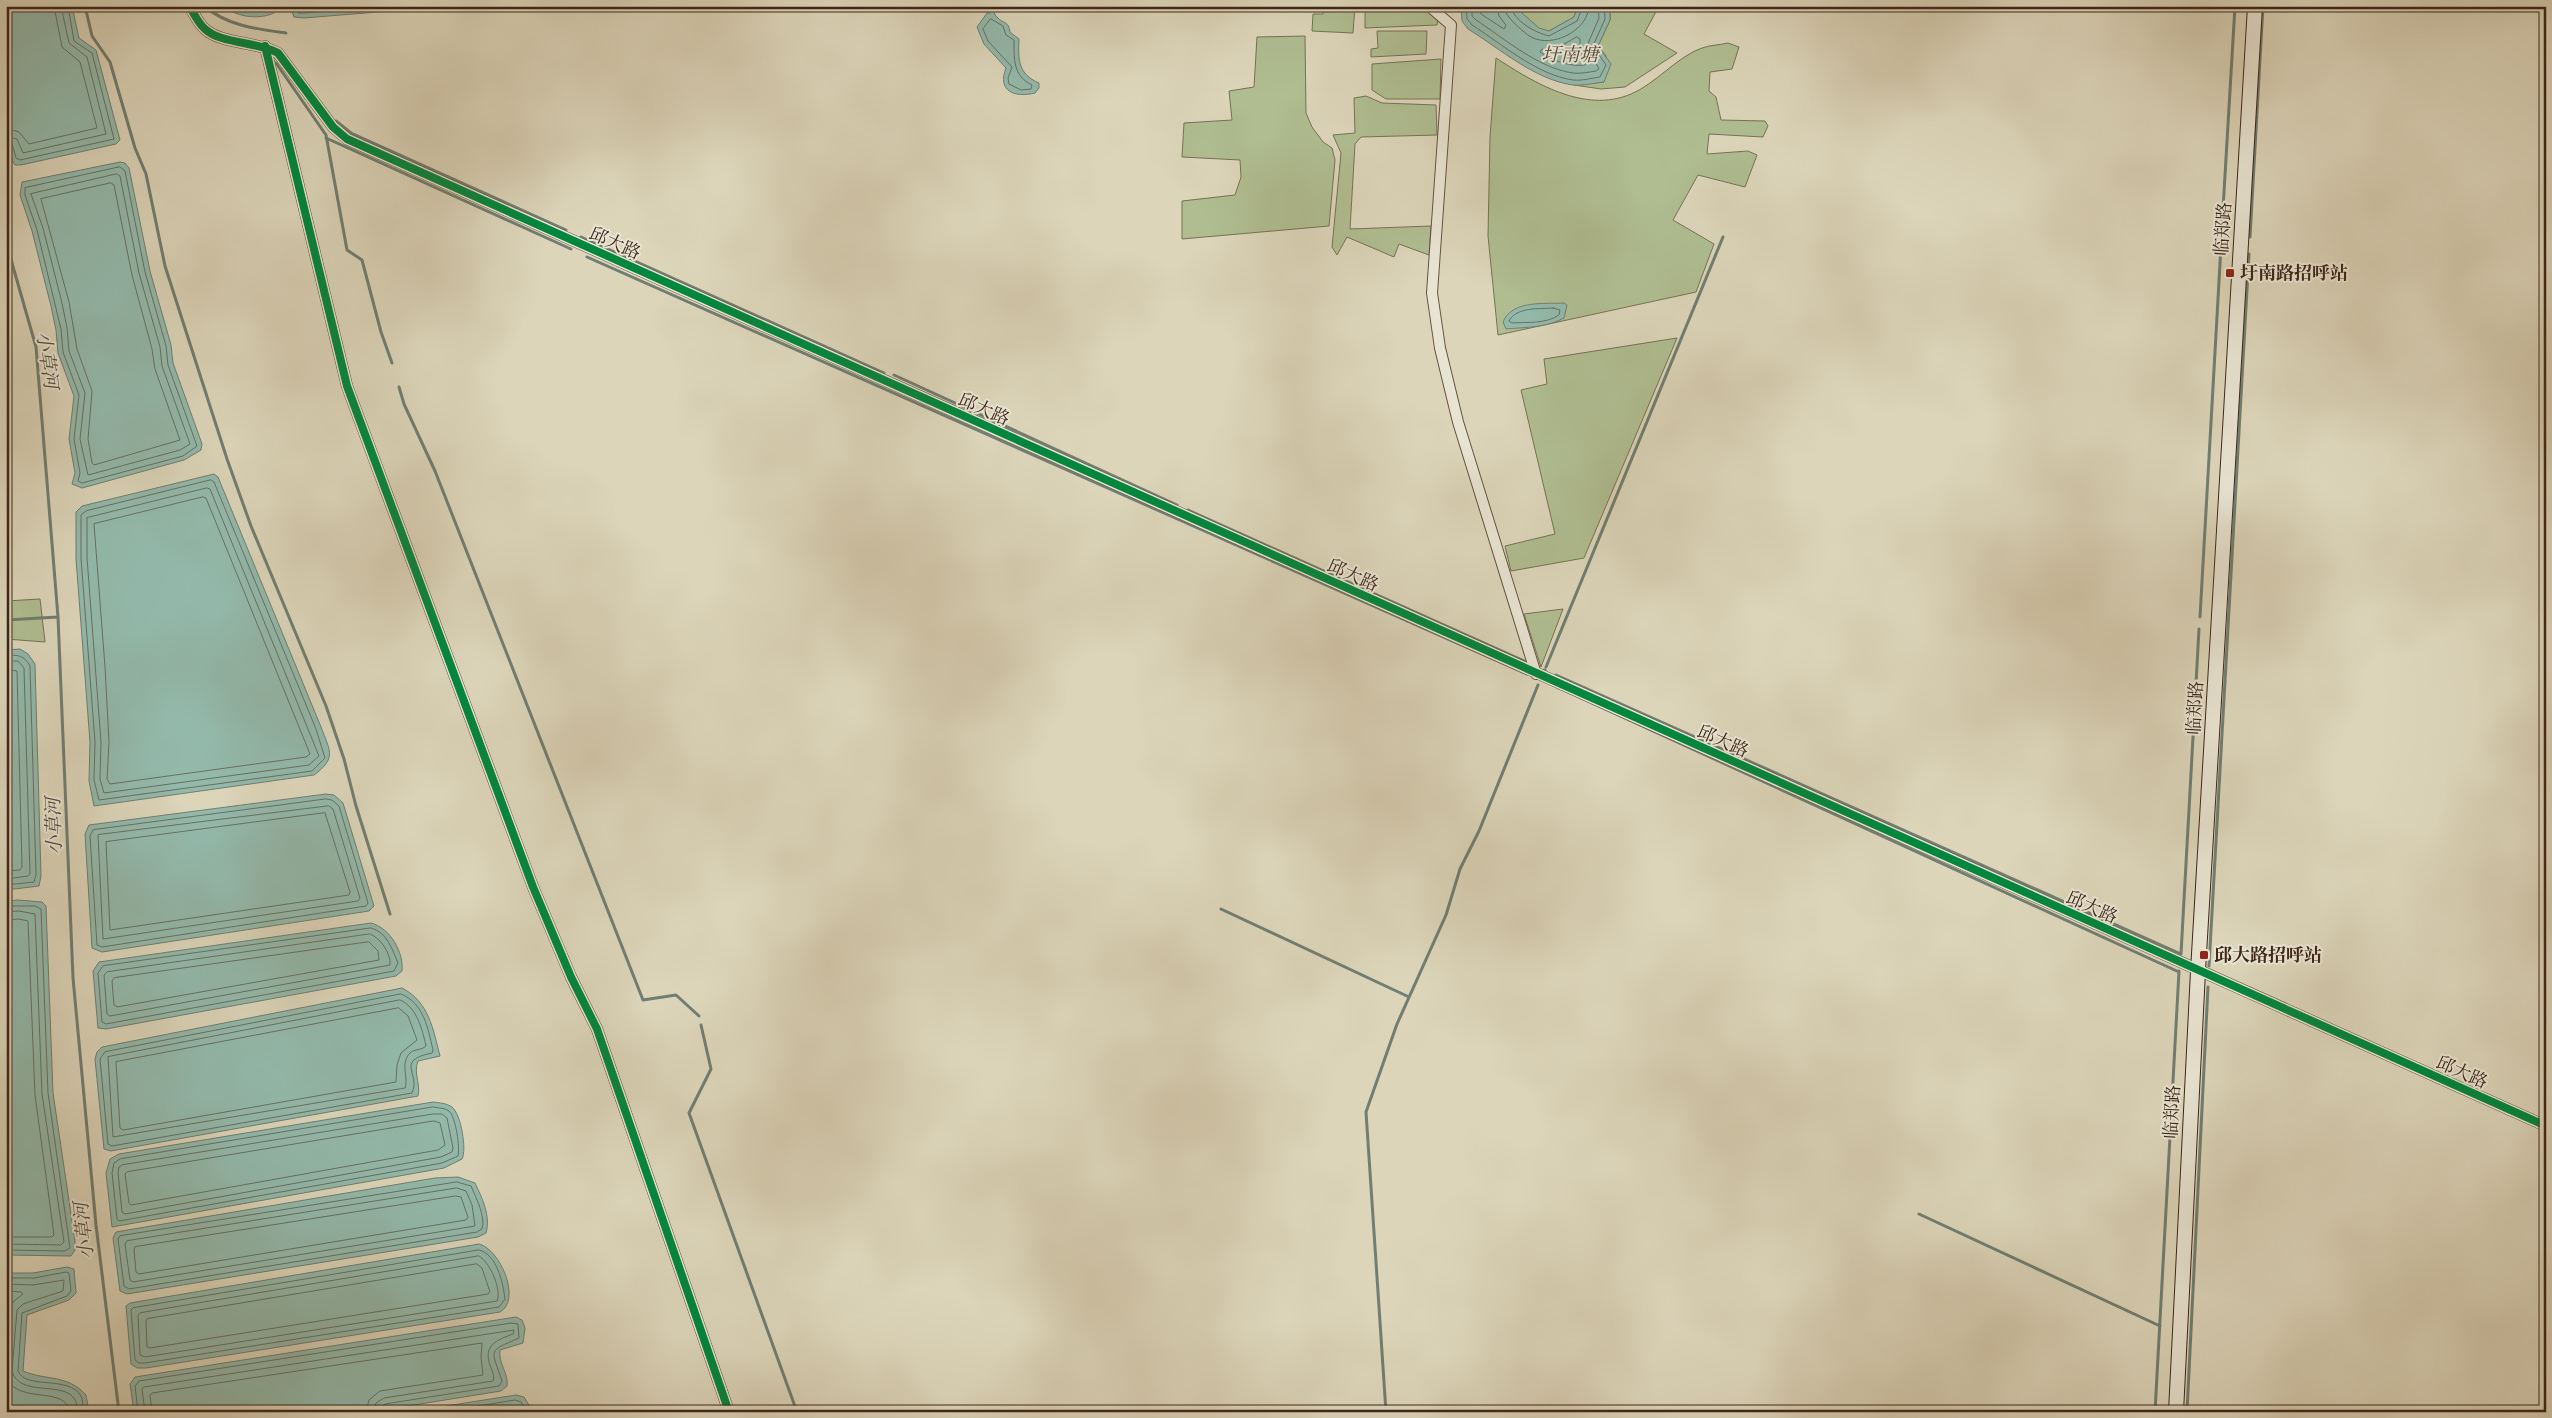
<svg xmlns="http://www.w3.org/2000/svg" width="2552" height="1418" viewBox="0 0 2552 1418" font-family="'Libre Caslon Text','Noto Serif SC',serif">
<rect width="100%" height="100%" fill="#dcd5ba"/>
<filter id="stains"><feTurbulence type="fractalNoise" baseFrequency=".004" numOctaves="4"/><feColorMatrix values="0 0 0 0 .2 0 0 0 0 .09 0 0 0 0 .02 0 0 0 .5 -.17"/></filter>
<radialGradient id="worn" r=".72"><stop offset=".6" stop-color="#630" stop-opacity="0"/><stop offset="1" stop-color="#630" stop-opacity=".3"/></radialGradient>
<!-- green -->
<path fill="#afbd91" stroke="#767255" d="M1323,6h32l-2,27 -41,-2 1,-17h10z
M1365,6h60l13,12 -1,7 -72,3z
M1514,6h64l-4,11 -25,14 -10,-2z
M1610,6h49l-15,28 33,19 -52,34 -24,2 -27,-4 30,-3 2,-26 -8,-10 12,-26z
M1377,31h50l-1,23 -55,3v-8l7,-1z
M1305,36l1,77 6,14 11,15 9,6 3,12 -6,66 -147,13v-38l53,-6 6,-18 -1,-17 -58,-3 2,-34 48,-3 -3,-29 25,-4 3,-50z
M1728,43l11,4 -7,22 -22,3 -1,19 7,6 5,23 44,1 3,5 -5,11 -54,-3 -2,20 41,-3 9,4 -12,32 -47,-12 -25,45 41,24 -18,48 -198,43 -10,-99 2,-99 6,-79c37,24 88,56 135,36 23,-9 47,-38 71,-46 8,-3 18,-3 26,-5z
M1441,59l-1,40h-54l-14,-9v-26z
M1366,96l16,7 54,2 1,30 -76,2 -6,7 -5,85 81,-3 -2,29 -30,-11 -5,13 -47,-20 -10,18 -5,-8 9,-94 -8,-18 22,-2 -1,-35z
M1677,338l-93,220 -73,13 -6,-25 50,-12 -34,-144 26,-6 -3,-25z
M40,599l5,43 -39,-3v-38z
M1563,609l-22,58 -17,-53z"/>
<!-- water -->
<path fill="#93b9ab" stroke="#717e71" d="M6,6h66l7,32 17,12 24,90 -4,4 -95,21h-6c-15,-17 -9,-131 -9,-159z
M223,6h56v4c-16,11 -41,8 -56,-4z
M290,6h161l-147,12 -10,-1z
M1461,6h53l25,22 10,3 25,-14 4,-11h32v14l-12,26 13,18 -7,18c-10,1 -21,4 -31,3 -38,-5 -74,-37 -105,-56l-6,-8z
M993,11c2,2 2,5 4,6 6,7 12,4 13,15l9,7c-1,21 -1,35 20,44v5l-4,5c-21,5 -38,-2 -29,-25l-22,-24 -7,-17 10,-14z
M120,162l5,1 4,5 21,103 21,74 2,18 29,81 -1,6 -17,10 -102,28 -10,-4 3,-11 -6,-34 5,-43 -16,-43 -2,-23 -5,-24 -19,-75 -12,-36 2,-13z
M1564,303l3,2 -3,13c-18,10 -38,9 -58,11l-3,-7c9,-22 41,-18 61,-19z
M214,474l4,3 103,250c9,24 16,31 -7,48l-220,31 -5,-25 1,-39 -14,-183v-47l6,-6z
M20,649l8,5 7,10 6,212 -2,10 -33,4v-240z
M326,794l8,1 9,8 31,103 -5,5 -267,41 -10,-4 -7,-114 4,-9z
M18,900l24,2 4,4 7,187 22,148v9l-4,6 -65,-1v-354z
M371,923c19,5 33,29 31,48l-6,5 -290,53 -8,-1 -5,-57 6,-9z
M402,988c27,14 31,41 38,68l-22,5c-5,12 3,23 0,35l-307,55 -7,-2 -9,-90 2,-7 5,-5z
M433,1102c7,1 13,1 19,5 9,7 15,43 10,52l-18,9 -332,59 -6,-54 4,-14 9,-5z
M458,1177l17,6c7,15 16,33 11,50l-8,4 -351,57 -7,-3 -7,-53 3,-6 319,-54z
M479,1244c21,5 43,56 21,68l-354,56h-9l-6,-4 -5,-58 4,-3z
M67,1267l7,2 2,24 -7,7 -42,15 -4,56c24,10 44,3 63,24l3,17h-83v-139h27z
M516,1317l6,3 3,8 -2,15 -23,7c-2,13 9,24 7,36l-6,5 -131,21h-236l-4,-28 5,-7z
M516,1395l8,2 9,15h-125z"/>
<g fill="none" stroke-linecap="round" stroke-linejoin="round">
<!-- shore -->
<path stroke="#687062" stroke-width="1" d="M295,6l3,7h6l92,-7
M1466,6l1,13 5,6c30,19 65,50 101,55 9,1 19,-2 27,-3l6,-12 -13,-19 12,-27 -1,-13
M1472,6v10l4,4c29,19 62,48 97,53 7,1 16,-1 23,-2l3,-2 -12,-23 12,-28 -1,-12
M1479,6l2,8 23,15 2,-4 -7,-9 -2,-10
M1504,6c1,8 5,11 10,17 6,5 14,14 22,16 21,7 52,-10 53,-33
M1511,6c2,15 25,27 38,30l28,-15 6,-15
M991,19l12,7 3,9 8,5c0,19 -1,36 18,45l-1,4 -10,1 -12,-6 -1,-6 4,-11 -24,-26 -5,-12z
M1577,37l3,2v11l7,12 -2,3c-15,2 -32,-4 -45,-13l2,-3h13z
M6,128l13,4 10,12 68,-16 -17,-66 -18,-15 -8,-41
M6,136l11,3 6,14 83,-19 -19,-77 -18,-14 -8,-37
M6,142l6,2 4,14 4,2 94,-21 -22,-86 -18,-12 -6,-35
M120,167l5,4 20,101 21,74 2,19 29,81 -14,10 -101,27 -4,-2 2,-8 -6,-34 5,-44 -16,-43 -2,-23 -24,-99 -12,-35v-7z
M117,174l3,2 19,97 21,74 2,19 28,78 -10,6 -92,25 -8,-36 5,-46 -16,-42 -2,-23 -5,-25 -19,-75 -12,-34z
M111,183l3,2 18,90 20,74 3,20 25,71 -86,25 -2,-2 -4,-24 4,-48 -15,-42 -8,-47 -28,-103z
M1553,308l7,2 -1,5c-13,9 -32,7 -47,8l-3,-2c7,-14 30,-12 44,-13z
M211,480l3,2 102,247 9,29 -13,13 -213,29 -5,-20 1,-38 -14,-184v-43l5,-4z
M207,488l3,1 109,267 -10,9 -205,28 -4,-14 1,-37 -14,-184v-40z
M203,497l3,1 104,256 -4,3 -196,27 -3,-5 2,-37 -4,-75 -11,-143z
M6,655c12,0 18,0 24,11l6,209 -2,7 -28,3
M6,661h12l6,7 6,206 -2,2 -22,3
M6,669l11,2 5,196 -2,3 -14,1
M326,799l6,1 7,6 29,97 -2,3 -264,41 -5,-2 -7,-109 3,-6z
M329,806l4,3 27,89 -2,3 -255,38 -5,-104z
M325,813l25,79 -1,3 -239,35 -4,-88z
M6,906h29l6,3 7,184 22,155 -5,3 -59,-1
M6,912l13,-1 16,3 7,180 22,148 -3,3 -55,-1
M6,920l13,-1 9,2 7,174 19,140 -2,2h-46
M371,928c16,4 21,21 27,35l-4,8 -288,53 -4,-2 -4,-49 5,-7z
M370,934c11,4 21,20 20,31l-280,51 -3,-2 -3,-39 3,-3z
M369,942l9,9 1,9 -262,47 -3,-2 -2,-24 2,-3z
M401,994c23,9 27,35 32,56l-1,3c-38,8 -11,20 -20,40l-300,53 -4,-2 -8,-85 5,-7z
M400,1000c17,7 22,29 26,46 -4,4 -10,3 -15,6 -12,11 -2,25 -6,36l-292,49 -5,-80z
M399,1008l9,8 9,24 -16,13 -4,12 -1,17 -273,48 -3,-2 -4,-66z
M433,1107c6,1 12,1 16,4 7,6 11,37 9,45l-16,7 -323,58 -2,-2 -5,-46 2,-10 6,-4z
M433,1114h9l5,4 6,30 -1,4 -11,5 -316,57 -3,-2 -4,-39 1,-6 3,-2z
M434,1121l6,2 5,22 -7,5 -307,55 -2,-2 -4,-29 2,-2z
M457,1182l14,4c5,12 15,31 11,43l-5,3 -348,57 -5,-3 -6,-47 2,-3z
M457,1188l9,3 6,14 3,21 -342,56 -3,-2 -5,-36 2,-3z
M456,1196l5,1 7,20 -2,3 -327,54 -3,-2 -2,-22 1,-3z
M479,1250c18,4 24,33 26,49l-6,8 -354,56h-6l-4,-3 -4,-50 2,-2z
M479,1256c11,6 23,34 18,45l-352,56 -5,-2 -2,-40 2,-2z
M477,1264l5,4 8,24 -2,2 -338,54 -3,-1 -1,-26 1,-2z
M6,1278h28l32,-6 3,1 2,18 -4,5 -45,17 -4,58c8,19 51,4 63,25 2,4 2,11 3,16
M6,1284l27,1 31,-5 -1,11 -40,13 -6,6 -5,61c7,27 53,9 63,29 2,3 2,8 2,12
M6,1291l15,1 2,2 -9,7 -5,8 -3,32
M6,1379c16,26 59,6 64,33
M138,1412l-3,-26 4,-5 372,-58 7,1 1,14c-32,14 -28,10 -17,43l-3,5 -114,18 -4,3 -1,5
M145,1412l-3,-23 2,-2 370,-57 -1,4c-16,6 -30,11 -23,31 2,6 5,11 3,16l-109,17 -8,5 -2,9
M152,1412l-2,-17 2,-2 330,-50 -1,14 2,18 -103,16 -11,9 -3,12
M441,1412l74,-12 6,2 6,10"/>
<!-- stream -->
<path stroke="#717e71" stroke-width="3" d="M85,6l7,30 18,26 25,86 11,26 19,92 62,193 24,67 75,180 18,53 12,47 34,108
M204,6c24,20 52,23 82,27
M988,6l1,6
M276,63l50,72 21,115 15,10 19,72 11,31
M336,121l15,12 215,97
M326,138l245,111
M2222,226l13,-220
M581,237l303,136
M2250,237l13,-231
M6,242l30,105 22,270 15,361 23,247 23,187
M587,257l940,417
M894,375l283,130
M399,387l5,17 31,67 208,529 33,-5 23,21
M1188,510l338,152
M2200,617l21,-371
M6,620l52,-3
M1546,667l177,-430
M1544,670h1
M1556,675l625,279
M1557,687l622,285
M1221,909l188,88
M2181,954l18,-325
M2209,966l40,-712
M701,1025l10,44 -22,44 108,299
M1919,1214l241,112
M1386,1412l-20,-300 31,-88 49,-109 14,-46 19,-38 59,-146
M2155,1412l24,-441
M2187,1412l21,-425"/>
<defs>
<path id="street" d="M189,6c5,7 9,17 16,23 16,15 50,12 73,24l55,74 14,12 2199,987
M1429,6l22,19 -19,268 8,55 18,74 78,252
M265,46l82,340 186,501 38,90 26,52 132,383"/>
<path id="secondary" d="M2176,1412l22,-441 57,-965"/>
</defs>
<!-- street casing -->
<use href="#street" stroke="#665241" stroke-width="12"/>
<!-- secondary casing -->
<use href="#secondary" stroke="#3e2619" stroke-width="16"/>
<!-- street -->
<use href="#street" stroke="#e8e4d2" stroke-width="10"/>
<!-- secondary -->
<use href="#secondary" stroke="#e8e4d2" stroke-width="14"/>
<defs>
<path id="cycleway" d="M189,6c5,7 9,17 16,23 16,15 50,12 73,24l55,74 14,12 2199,987
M265,46l82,340 186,501 38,90 26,52 132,383"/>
</defs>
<!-- cycleway casing -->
<use href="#cycleway" stroke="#e8e4d2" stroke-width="11"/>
<!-- cycleway -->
<use href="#cycleway" stroke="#00873e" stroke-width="8"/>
</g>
<!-- markers -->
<g fill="#8f2418" stroke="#e8e4d2" stroke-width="2">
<rect x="2225" y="268" width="10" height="10" rx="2.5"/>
<rect x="2199" y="950" width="10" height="10" rx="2.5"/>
</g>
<g text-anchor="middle" stroke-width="4" stroke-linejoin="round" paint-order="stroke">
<!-- street labels -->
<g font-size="18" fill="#3e2619" stroke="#e8e4d2">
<text transform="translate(2223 229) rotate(-86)" y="6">临郑路</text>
<text transform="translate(615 243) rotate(24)" y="6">邱大路</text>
<text transform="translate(984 409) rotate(24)" y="6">邱大路</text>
<text transform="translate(1353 575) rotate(24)" y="6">邱大路</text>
<text transform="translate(2195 708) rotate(-87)" y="6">临郑路</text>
<text transform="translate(1723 741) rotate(24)" y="6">邱大路</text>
<text transform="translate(2092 907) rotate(24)" y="6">邱大路</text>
<text transform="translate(2462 1072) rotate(24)" y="6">邱大路</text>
<text transform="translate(2172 1112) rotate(-87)" y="6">临郑路</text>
</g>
<!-- poi labels -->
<g font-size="18" font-weight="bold" fill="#3e2619" stroke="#e8e4d2" text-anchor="start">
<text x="2240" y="279">圩南路招呼站</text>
<text x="2214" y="961">邱大路招呼站</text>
</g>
<!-- water labels -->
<g font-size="19" font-style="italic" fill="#534b3e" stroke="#e8e4d2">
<text x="1570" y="61">圩南塘</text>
<text transform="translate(48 360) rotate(82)" y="7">小草河</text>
<text transform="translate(53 826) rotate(-92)" y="7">小草河</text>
<text transform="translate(83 1231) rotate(-96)" y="7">小草河</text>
</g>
</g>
<!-- margin -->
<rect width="2552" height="1418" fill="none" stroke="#dcd5ba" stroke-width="25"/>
<rect x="8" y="8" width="2537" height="1403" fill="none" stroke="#3e2619" stroke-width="2.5"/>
<rect x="12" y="12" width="2527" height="1393" fill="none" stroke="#3e2619"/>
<rect width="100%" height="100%" filter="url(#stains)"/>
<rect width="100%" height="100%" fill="url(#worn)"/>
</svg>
